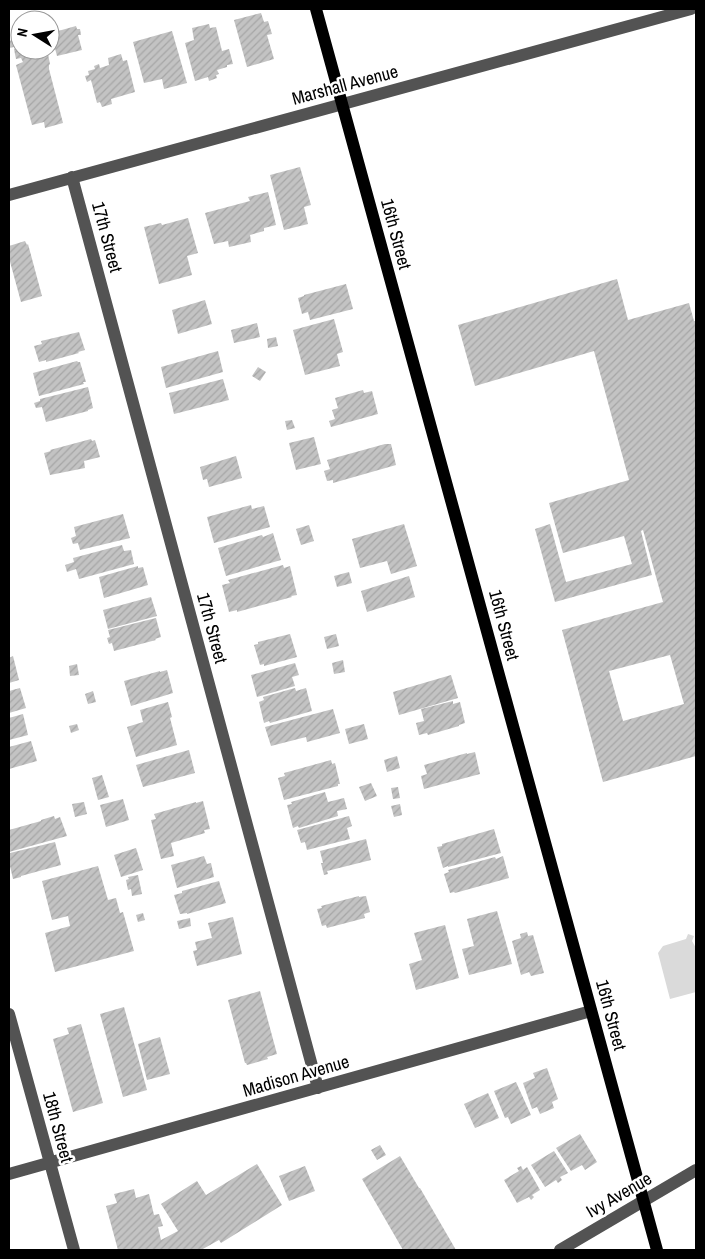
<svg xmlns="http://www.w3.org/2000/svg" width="705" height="1259" viewBox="0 0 705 1259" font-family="'Archivo Narrow',sans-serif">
<defs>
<pattern id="building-hatch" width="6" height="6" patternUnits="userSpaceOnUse" patternTransform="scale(1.25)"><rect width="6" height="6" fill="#c3c3c3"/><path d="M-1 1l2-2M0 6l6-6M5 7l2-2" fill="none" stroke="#a6a6a6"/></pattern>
</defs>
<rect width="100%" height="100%" fill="#fff"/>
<!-- green -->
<path fill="#dadada" d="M688,934l6,2 -2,5 4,7v44l-26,7 -12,-46 5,-7 23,-7z"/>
<!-- building -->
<path fill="url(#building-hatch)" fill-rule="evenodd" d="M261,13l3,9 4,-1 4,13 -5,1 7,24 -27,8 -13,-47z
M209,24l1,4 6,-1 6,24 7,-2 4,15 -6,1v2l-10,3 2,4 -3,1 1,3 -8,3 -1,-4 -13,4 -10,-38 9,-3 -2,-12z
M76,26l1,3h3l1,6h-3l4,15 -25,6 -6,-23z
M172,31l15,52 -23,6 -2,-10 -18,4 -11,-41z
M12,40l2,7 -5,1v-7z
M20,48v2h29l1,4h-2l2,10 -1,1v4l14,54 -18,5 -1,-6 -12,3 -16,-60 7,-3 -2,-4 -5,1 -2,-10z
M121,54l2,7 4,-1 8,32 -24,7 1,5 -10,3 -2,-5 -3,1 -6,-23 -4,2 -2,-6 4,-1 -1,-4 7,-2 -1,-3 5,-2 1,4 9,-3 -1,-7z
M300,167l11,38 -7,2 4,17 -24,6 -14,-55z
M268,192l8,33 -12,3v3l-14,4 1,7 -22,5 -1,-6 -14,3 -9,-31 45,-12 -2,-4z
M188,218l10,35 -11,3 5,19 -33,9 -15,-57 17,-4 1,2z
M25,241l2,4 1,-1 14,52 -21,6 -12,-44v-12z
M617,279l11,41 61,-17 5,18h2v435l-93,26 -41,-152 101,-28 -20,-72 -2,1 11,44 -97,27 -20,-73 15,-5 16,58 66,-18 -8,-28 -61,17 -14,-50 80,-23 -35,-129 -119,35 -17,-61zM670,655l14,49 -61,17 -14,-50z
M346,284l7,25 -43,11 -2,-8 -6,2 -4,-16 6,-2v-1z
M205,300l7,24 -34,10 -6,-24z
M334,319l9,33 -6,2 3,12 -35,9 -12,-45z
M257,323l3,14 -26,6 -3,-13z
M79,332l6,18 -7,2 1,1 -33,9v-2l-7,2 -5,-16 8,-2 -1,-3z
M276,337l2,9 -10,2 -1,-9z
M218,351l5,21 -57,16 -5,-21z
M77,361l1,1h2l6,20h-3l1,2 -45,12 -6,-23z
M258,367l8,5 -6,9 -8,-5z
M223,379l6,21 -55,14 -5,-21z
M88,387l5,21 -5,2v1l-42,11 -4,-15 -6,1 -2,-5 6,-2v-2z
M363,390l1,3 8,-2 6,23 -47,13 -2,-6 6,-2 -3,-9 6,-2 -3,-10z
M292,420l3,8 -8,2 -2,-9z
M314,437l7,27 -25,6 -7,-27z
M91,439l1,2 3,-1 5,17 -16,4 1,7 -35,7 -6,-22 7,-2 -1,-1z
M385,444h6l5,21 -63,18v-3l-6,1 -3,-10 6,-2 -3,-9z
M236,456l6,22 -33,9 -2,-8 -4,1 -3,-13z
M251,505l1,4 12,-3 6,21 -56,16 -7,-26z
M123,514l7,24 -50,12 -2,-7 -5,1 -2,-6 5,-2 -2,-9z
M404,524l13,42 -26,8 -4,-13 -27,7 -8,-29z
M309,525l5,16 -13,4 -5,-16z
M273,533l8,27 -55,16 -8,-28 44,-13 1,2z
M122,545l2,6 7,-1 3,14 -55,15 -3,-10 -9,3 -2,-7 9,-3 -1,-4z
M283,565l1,3 6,-2 7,29 -6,1 1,1 -55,15v-2l-8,2 -7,-27 8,-2 -2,-3z
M138,566v2l5,-1 5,18 -44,13 -5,-21z
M349,572l3,11 -15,4 -3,-11z
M409,576l6,21 -48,15 -6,-21z
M151,597l6,19 -49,13 -5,-19z
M156,618l5,19 -6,2 1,1 -42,11 -2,-8 -3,1 -2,-6 3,-1 -2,-7z
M290,634l7,23 -33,9v-2l-4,1 -6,-20 4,-1v-2z
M336,634l3,12 -12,3 -3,-12z
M13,656l6,24 -10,3v-25z
M343,660l2,12 -11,2 -2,-11z
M295,663l4,12 -7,2 3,9 -38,11 -6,-22z
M77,664l2,11 -9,1 -1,-10z
M167,670l6,23 -42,13 -7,-25 36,-10v1z
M451,675l7,23 -59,17 -6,-23z
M20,688l6,20 -17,5v-22z
M295,688l1,3 10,-3 6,23 -42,12 -1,-2 -5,2 -5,-21 5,-2 -1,-3z
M93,691l3,11 -8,2 -3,-10z
M453,701v3l7,-2 5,21 -6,2v1l-31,9 -1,-2 -8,2 -3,-12 8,-2 -3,-12z
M168,702l4,15 -2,1 7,27 -41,12 -9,-30 16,-5 -3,-12z
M333,709l7,24 -33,9 -1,-5 -35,9 -6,-19z
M23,714l5,21 -19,5v-22z
M77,724l2,6 -8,3 -2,-7z
M364,724l4,15 -19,5 -4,-15z
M31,741l6,20 -28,8v-22z
M189,750l6,23 -52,14 -7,-22z
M475,752l5,22 -56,15 -3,-13 6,-2 -3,-9 43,-12v1z
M397,756l3,12 -13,4 -3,-12z
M331,760l1,4 3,-1 5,21h-2v2l-54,14 -6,-22 7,-2 -1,-3z
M102,775l7,22 -11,3 -6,-22z
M371,783l6,13 -12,5 -6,-14z
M398,787l2,11 -7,1 -2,-11z
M325,792l3,10 16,-4 3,11 -10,2 1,5 -39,12 -1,-2 -5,2 -6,-23 5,-1 -1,-2z
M123,799l6,21 -23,7 -6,-22z
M203,801l7,28 -6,1 1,3 -34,10 3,13 -13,3 -10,-39 5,-1 -2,-5 42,-12v1z
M84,802l3,12 -12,3 -3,-13z
M400,804l2,11 -8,2 -3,-11z
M54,816l1,3 5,-2 7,19 -58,16v-22l32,-9v-1z
M349,816l3,10 -5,2 3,11 -43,11 -2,-8 -4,1 -4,-13z
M494,829l7,24 -53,14v-1l-5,2 -6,-21 5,-1v-2z
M366,839l5,21 -44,11 1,3 -4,1 -3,-12h2l-3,-12z
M55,842l6,23 -40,11v1l-8,2 -4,-17 1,-9z
M136,848l7,22 -22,7 -7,-22z
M204,856l3,8 4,-1 3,14 -37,11 -6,-23z
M503,856l6,22 -54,15 -1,-1 -4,1 -6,-19 5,-2 -1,-2 47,-13 1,2z
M98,866l10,34 8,-2 4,15 3,-1 11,39 -79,21 -10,-39 25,-7 -2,-10 -16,4 -10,-39z
M138,875l4,19 -10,2 -1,-7 -3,1 -2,-10 3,-1 -1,-2z
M219,881l7,22 -39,11v-1l-7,1 -6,-19 8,-2v-2z
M359,896v1l7,-1 4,16 -6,2 1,4 -38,10 -1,-3 -4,1 -5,-17 5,-1 -1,-2z
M497,911l15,53 -43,11 -7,-26 12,-3 -7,-27z
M143,913l2,7 -7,2 -2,-7z
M233,917l9,37 -45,12 -4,-15 4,-1 -2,-8 17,-4 -4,-15z
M190,918l1,8 -12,3 -2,-8z
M445,925l14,53 -43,12 -7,-26 13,-4 -8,-27z
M527,932l1,4 5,-1 11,38 -13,3 -2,-4 -8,3 -9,-34 9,-3 -1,-4z
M260,991l17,63 -10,3 1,2 -21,6 -1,-2h-1l-17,-63z
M124,1007l23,83 -24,7 -23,-83z
M81,1024l22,79 -30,9 -20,-73 16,-5 -2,-6z
M160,1037l10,37 -23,6 -9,-36z
M547,1068l11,31 -6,3 2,6 -14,6 -3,-7 -5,2 -9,-26 12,-5 -2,-5z
M516,1082l15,33 -20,9 -3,-7 -3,1 -11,-27z
M488,1093l11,25 -24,10 -11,-24z
M580,1134l17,28 -12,8 -3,-5 -11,6 -15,-23z
M380,1145l6,10 -9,5 -6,-10z
M554,1151l14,22 -8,4 2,3 -4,3 -2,-3 -11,7 -14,-22z
M400,1156l19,32h1l36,62h-53l-41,-71z
M257,1164l25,41 -61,38 -2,-3 -18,10h-83l-12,-44 11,-3 -3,-9 20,-5 2,9 13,-4 5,21 5,-1 4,12 -5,1 3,13 17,-9 -17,-27 36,-23 9,14z
M305,1166l10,25 -26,10 -10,-25z
M521,1166l2,4 4,-3 13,23 -8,5 2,2 -3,3 -2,-3 -12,6 -13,-23 15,-9 -2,-3z"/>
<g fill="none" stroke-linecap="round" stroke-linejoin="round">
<!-- minor -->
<path stroke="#535353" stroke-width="12" d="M72,177l246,911
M9,195l682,-186
M9,1014l65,236
M9,1174l582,-163
M560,1250l136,-80"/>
<!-- major -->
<path stroke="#000" stroke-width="12" d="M316,9l341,1241"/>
</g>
<g text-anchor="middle" stroke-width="5" stroke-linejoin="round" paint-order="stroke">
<!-- street labels -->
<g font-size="18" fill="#000" stroke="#fff">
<text transform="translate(345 85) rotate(-15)" y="6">Marshall Avenue</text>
<text transform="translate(396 234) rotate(75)" y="6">16th Street</text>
<text transform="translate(107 237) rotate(75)" y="6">17th Street</text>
<text transform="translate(504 625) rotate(75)" y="6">16th Street</text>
<text transform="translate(212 628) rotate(75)" y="6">17th Street</text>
<text transform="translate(611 1015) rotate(75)" y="6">16th Street</text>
<text transform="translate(296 1076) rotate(-16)" y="6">Madison Avenue</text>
<text transform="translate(58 1127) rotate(75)" y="6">18th Street</text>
<text transform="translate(619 1195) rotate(-30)" y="6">Ivy Avenue</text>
</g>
</g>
<!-- border -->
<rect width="705" height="1259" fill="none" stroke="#000000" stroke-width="20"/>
<!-- north arrow -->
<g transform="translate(35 35) rotate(281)"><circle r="24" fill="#ffffff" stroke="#999999"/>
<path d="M0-4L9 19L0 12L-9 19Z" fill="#000000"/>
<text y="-8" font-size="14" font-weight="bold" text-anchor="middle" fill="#000000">N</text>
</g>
</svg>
